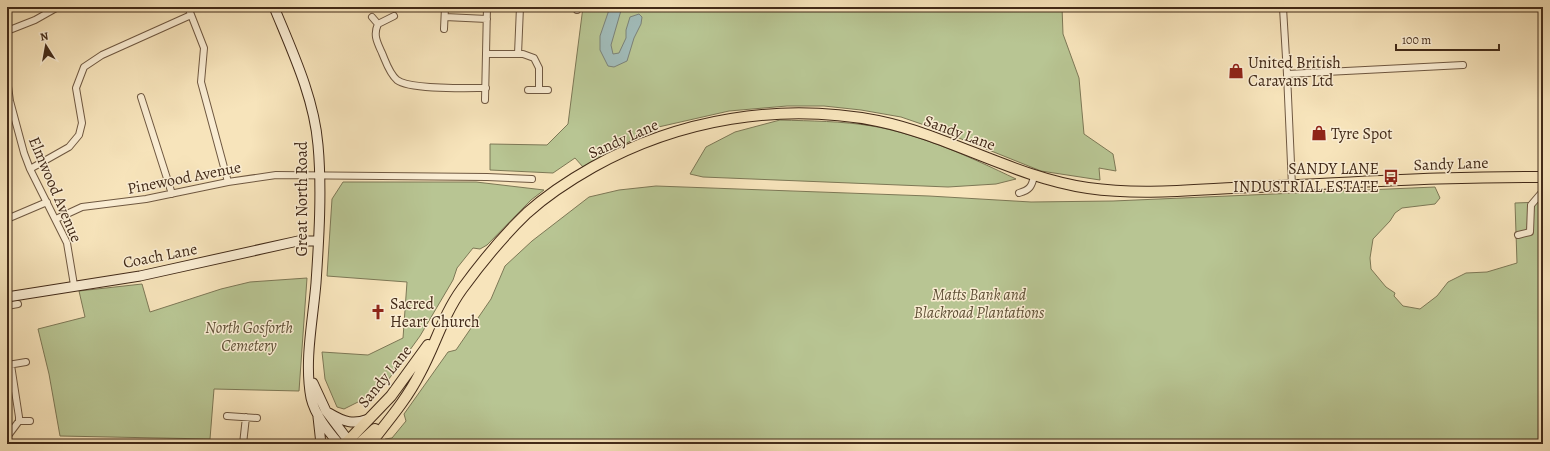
<svg xmlns="http://www.w3.org/2000/svg" width="1550" height="451" viewBox="0 0 1550 451" font-family="Alegreya,serif">
<rect width="100%" height="100%" fill="#f7e4bb"/>
<filter id="stains"><feTurbulence type="fractalNoise" baseFrequency=".005" numOctaves="4"/><feColorMatrix values="0 0 0 0 .2 0 0 0 0 .09 0 0 0 0 .02 0 0 0 .5 -.17"/></filter>
<radialGradient id="worn" r=".72"><stop offset=".6" stop-color="#630" stop-opacity="0"/><stop offset="1" stop-color="#630" stop-opacity=".3"/></radialGradient>
<!-- green -->
<path fill="#b8c593" stroke="#7d7856" d="M583,7h479l1,27 16,44 5,56 29,20 3,17 -17,-3 1,12 -59,-9 -102,-41 -38,-13 -40,-7 -37,-4h-37l-58,5 -75,17 -71,39 -8,-9 -22,15 -63,-3v-26l57,1 21,-21z
M780,120c31,1 62,1 92,6 51,9 98,31 144,53l-20,5 -48,3 -245,-10 -13,-3 16,-27 29,-15z
M343,182h133l68,8 -13,10 -44,45 -7,4 -7,-1 -16,20 -4,12 -33,56 -34,47 -18,14 -24,12 -7,-2 -12,-28 -3,-27 46,3 35,-17 4,-56 -80,-6 5,-77z
M656,186l273,10 102,6 82,-1 322,-14 5,11 -5,6 -33,4 -7,5 -5,8 -17,18 -3,19 1,11 15,18 9,6 -1,3 9,10 17,3 17,-13 11,-14 18,-9 21,-1 30,-9 -2,-60 28,-1v242h-1162l4,-5 7,-1 14,-17 -2,-7 44,-62 8,-2 35,-51 14,-33 27,-25 57,-44 30,-7z
M307,278l-8,113 -85,-2 -4,50 -150,-3 -11,-62 -11,-45 47,-12 -6,-26 63,-7 8,28 71,-23 29,-7z"/>
<!-- water -->
<path fill="#a1bcba" stroke="#7b8279" d="M610,7h12l-11,38 2,9 6,-1 7,-15v-8l4,-13 9,-3 3,3 -1,7 -7,14 -7,23 -13,6 -6,-1 -8,-16v-14z"/>
<g fill="none" stroke-linecap="round" stroke-linejoin="round">
<defs>
<path id="street" d="M188,7l16,41 -3,34 27,100
M1283,8l4,66
M577,10v-3
M372,17l6,7 16,-8
M445,17l42,2
M378,24c-5,11 -1,18 4,29 4,9 7,20 15,27 13,10 70,8 89,8
M444,29l1,-22
M7,31l28,-11 23,-13
M486,54h37l11,4 5,10v22
M518,54l2,-47
M7,79l3,22 14,52 6,16 37,74 7,42
M528,90h20
M141,97l31,97
M485,100l2,-93
M30,169l39,-22 10,-12 3,-12 -6,-35 8,-21 18,-12 89,-40
M1292,186l-5,-112 176,-9
M1019,193c11,-3 13,-7 15,-17
M7,219l40,-17
M56,219l26,-12 64,-8 82,-17 48,-7 211,2 45,2
M1518,235l12,-3 1,-27 12,-14
M7,306l11,-2
M8,365l18,-3
M227,416l30,2
M19,421h11
M7,437l12,-16v-4l-8,-52
M243,444l3,-27"/>
<path id="secondary" d="M274,7c18,44 40,90 44,138 4,44 1,94 -2,138 -3,37 -12,78 -5,115 4,17 17,33 28,46
M7,297l133,-21 158,-35h19
M313,383l13,28 25,33
M329,413c15,9 24,12 40,6
M318,417l3,27"/>
<path id="primary" d="M345,444l46,-48 37,-51
M359,444l16,-15
M370,444c18,-23 37,-45 50,-71 15,-27 23,-58 42,-84 19,-26 41,-53 65,-76 20,-18 43,-33 66,-46 86,-48 187,-65 285,-46 72,15 136,56 210,67 55,8 112,1 167,-1 96,-4 192,-11 288,-10"/>
</defs>
<!-- street casing -->
<use href="#street" stroke="#6f5841" stroke-width="8"/>
<!-- secondary casing -->
<use href="#secondary" stroke="#422a18" stroke-width="11"/>
<!-- primary casing -->
<use href="#primary" stroke="#422a18" stroke-width="12"/>
<!-- street -->
<use href="#street" stroke="#faedd3" stroke-width="6"/>
<!-- secondary -->
<use href="#secondary" stroke="#faedd3" stroke-width="9"/>
<!-- primary -->
<use href="#primary" stroke="#f7e4bb" stroke-width="10"/>
</g>
<!-- icons -->
<defs>
<symbol id="shop-bare" viewBox="-9 -9 18 18"><path d="M-5-2.5h2.3a2.7 3.5 0 0 1 5.4 0H5L5.5 6h-11ZM-1.5-2.5h3a1.5 2.3 0 0 0-3 0Z" fill="#8f2418" stroke="#faedd3" stroke-width="2.5" paint-order="stroke"/></symbol>
<symbol id="bus-bare" viewBox="-9 -9 18 18"><path d="M-5-6H5V4H4V6H2V4H-2V6H-4V4H-5ZM-3.5-4V0h7V-4ZM-3.5 1.2v1.5H-2V1.2ZM2 1.2v1.5H3.5V1.2Z" fill="#8f2418" stroke="#faedd3" stroke-width="2.5" paint-order="stroke"/></symbol>
<symbol id="church-bare" viewBox="-9 -9 18 18"><path d="M-1.2-6h2.4v3.5h3.3v2.4h-3.3V6h-2.4V-.1h-3.3v-2.4h3.3Z" fill="#8f2418" stroke="#faedd3" stroke-width="2.5" paint-order="stroke"/></symbol>
</defs>
<g fill-rule="evenodd">
<use href="#shop-bare" x="1225" y="60" width="22" height="22"/>
<use href="#shop-bare" x="1308" y="122" width="22" height="22"/>
<use href="#bus-bare" x="1380" y="166" width="22" height="22"/>
<use href="#church-bare" x="367" y="301" width="22" height="22"/>
</g>
<g text-anchor="middle" stroke-width="3" stroke-linejoin="round" paint-order="stroke">
<!-- poi labels -->
<g font-size="16" fill="#422a18" stroke="#faedd3" text-anchor="start">
<text x="1248" y="68">United British<tspan x="1248" dy="18">Caravans Ltd</tspan></text>
<text x="1331" y="139">Tyre Spot</text>
<text x="1379" y="174" text-anchor="end">SANDY LANE<tspan x="1379" dy="18">INDUSTRIAL ESTATE</tspan></text>
<text x="390" y="309">Sacred<tspan x="390" dy="18">Heart Church</tspan></text>
</g>
<!-- street labels -->
<g font-size="16" fill="#422a18" stroke="#faedd3">
<text transform="translate(960 132) rotate(20)" y="6">Sandy Lane</text>
<text transform="translate(623 138) rotate(-24)" y="6">Sandy Lane</text>
<text transform="translate(1451 163) rotate(-2)" y="6">Sandy Lane</text>
<text transform="translate(184 177) rotate(-11)" y="6">Pinewood Avenue</text>
<text transform="translate(56 189) rotate(67)" y="6">Elmwood Avenue</text>
<text transform="translate(301 199) rotate(-90)" y="6">Great North Road</text>
<text transform="translate(160 255) rotate(-11)" y="6">Coach Lane</text>
<text transform="translate(384 376) rotate(-51)" y="6">Sandy Lane</text>
</g>
<!-- park labels -->
<g font-size="16" font-style="italic" fill="#605137" stroke="#faedd3">
<text x="979" y="300">Matts Bank and<tspan x="979" dy="18">Blackroad Plantations</tspan></text>
<text x="249" y="333">North Gosforth<tspan x="249" dy="18">Cemetery</tspan></text>
</g>
</g>
<!-- margin -->
<rect width="1550" height="451" fill="none" stroke="#f7e4bb" stroke-width="24"/>
<rect x="8" y="8" width="1534" height="435" fill="none" stroke="#422a18" stroke-width="2"/>
<rect x="12" y="12" width="1526" height="427" fill="none" stroke="#422a18"/>
<!-- north arrow -->
<g transform="translate(46 46) rotate(349)" stroke="#faedd3" stroke-width="3" paint-order="stroke">
<path d="M0-3L7 15L0 10L-7 15Z" fill="#422a18"/>
<text y="-6" font-size="11" font-weight="bold" text-anchor="middle" fill="#422a18">N</text>
</g>
<!-- scale -->
<path d="M1396 44v6h103v-6" fill="none" stroke="#422a18" stroke-width="2"/>
<text x="1402" y="44" font-size="12" fill="#422a18" stroke="#faedd3" stroke-width="3" paint-order="stroke">100 m</text>
<rect width="100%" height="100%" filter="url(#stains)"/>
<rect width="100%" height="100%" fill="url(#worn)"/>
</svg>
